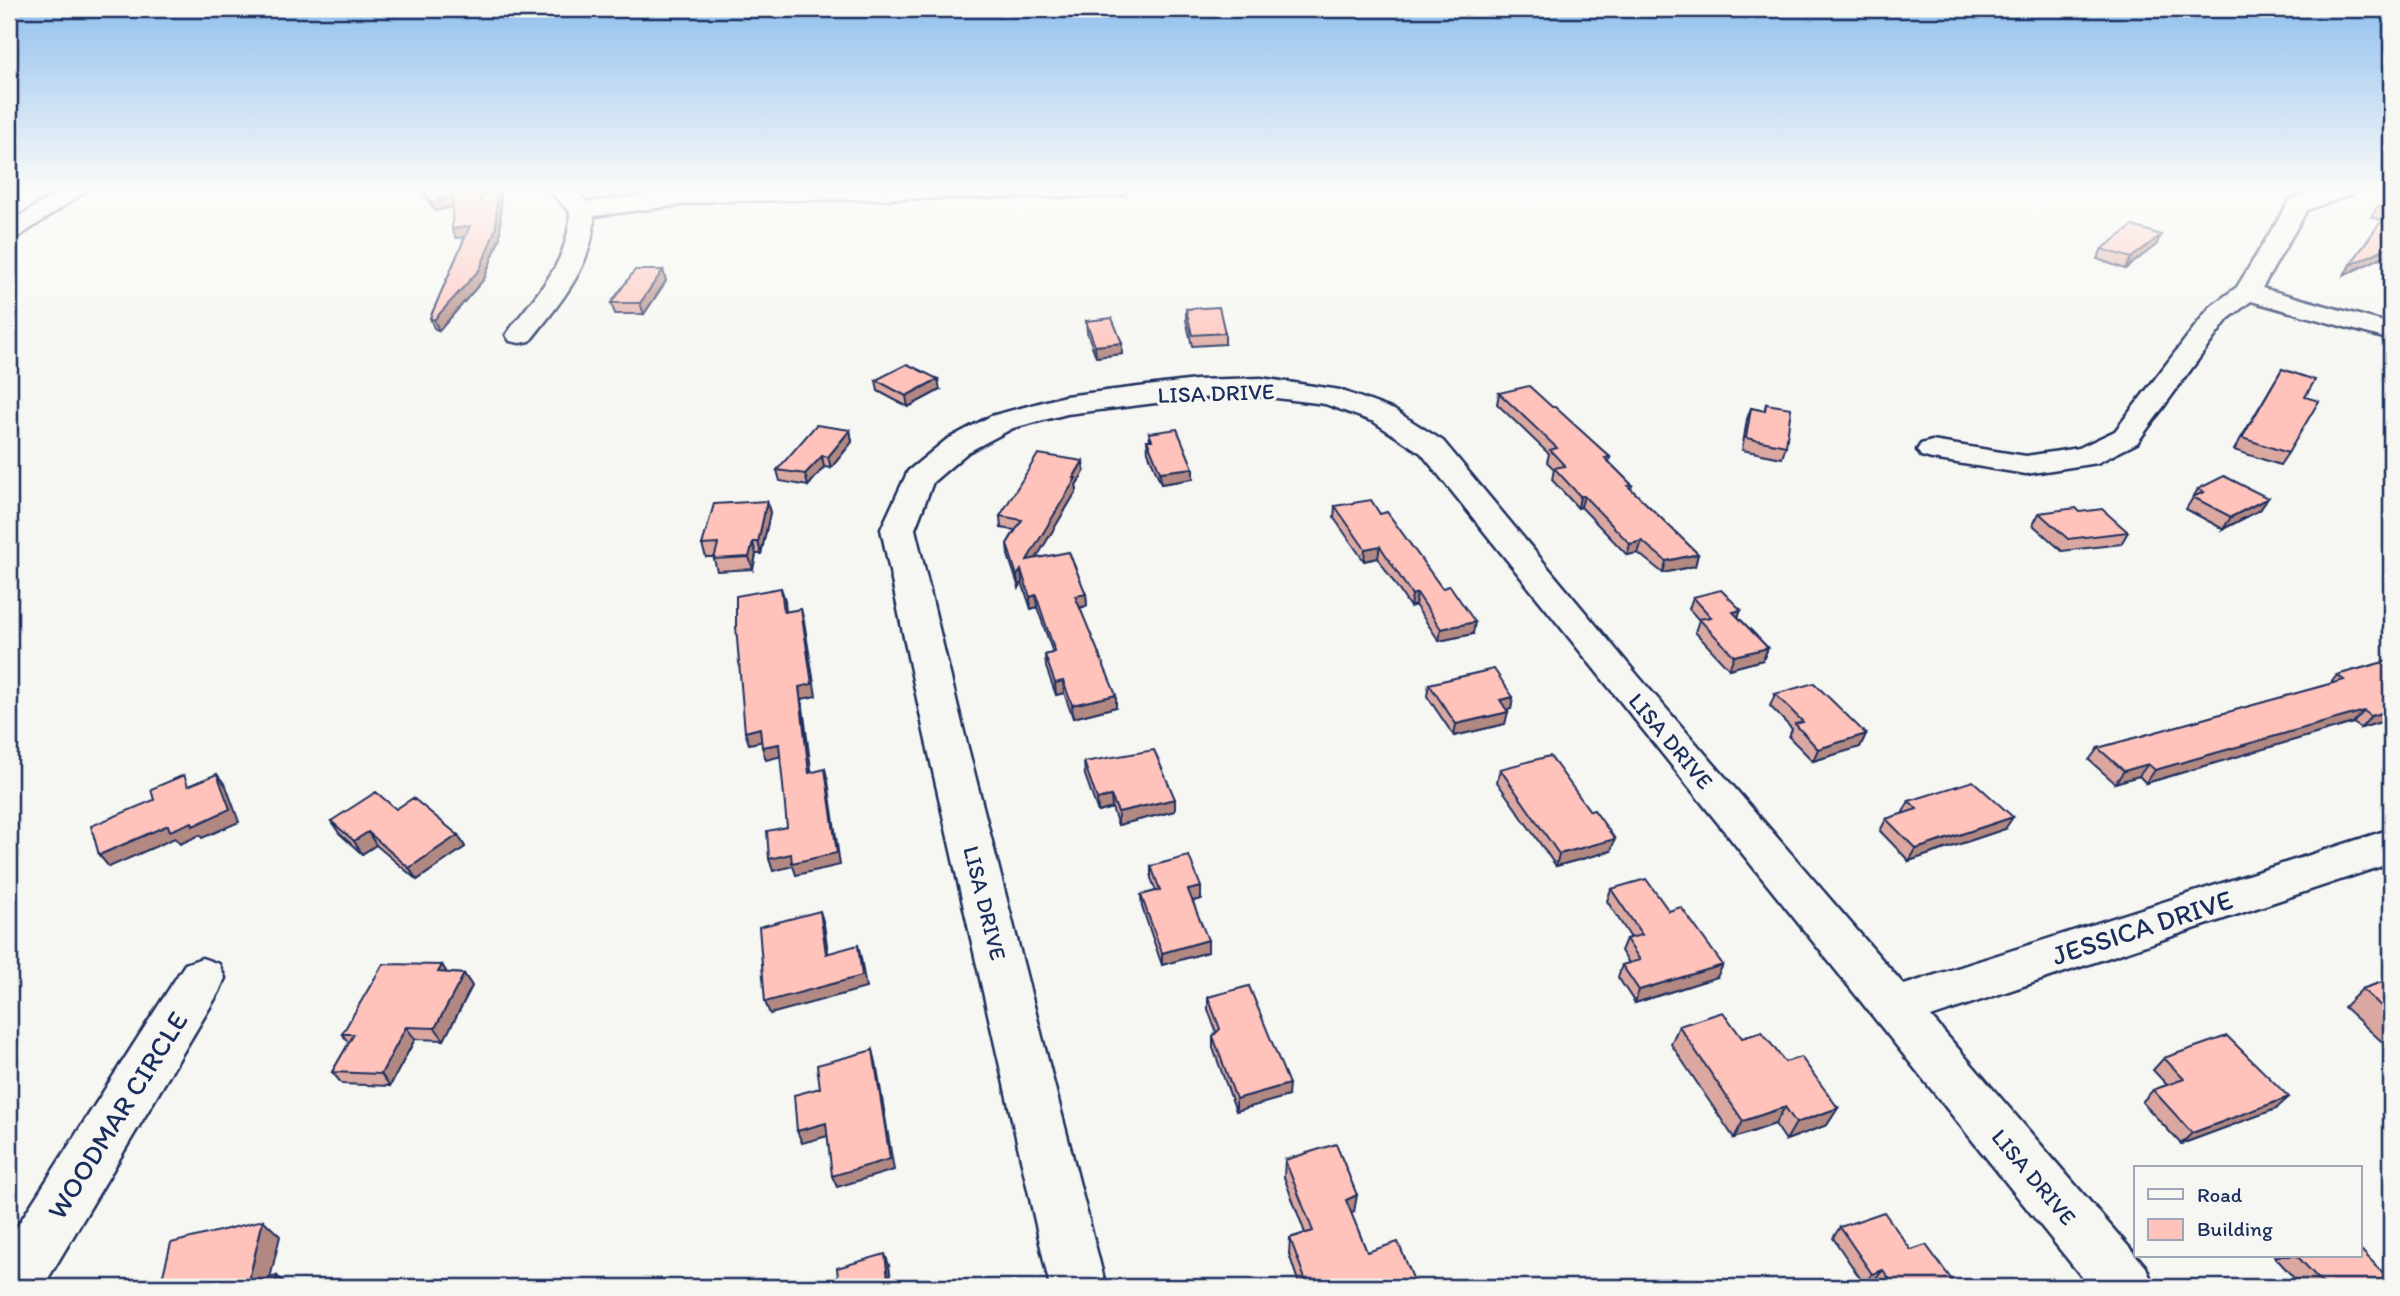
<svg xmlns="http://www.w3.org/2000/svg" width="2400" height="1296" viewBox="0 0 2400 1296" font-family="Itim,sans-serif">
<rect width="100%" height="100%" fill="#f6f6f2"/>
<filter id="ink" filterUnits="userSpaceOnUse"><feTurbulence type="fractalNoise" baseFrequency=".0143" numOctaves="2"/><feDisplacementMap in="SourceGraphic" scale="14" xChannelSelector="R" yChannelSelector="G"/><feConvolveMatrix kernelMatrix="1 2 1 2 8 2 1 2 1" color-interpolation-filters="sRGB"/></filter>
<g filter="url(#ink)">
<g fill="none" stroke-linecap="round" stroke-linejoin="round">
<defs>
<path id="street" d="M62,189h27l-72,49 -8,2v-17z
M548,189h25l14,13 109,-13h431l-3,5 -8,2 -403,5 -119,15c0,49 -35,88 -64,125l-10,2 -10,-2 -4,-6c29,-41 63,-70 64,-123z
M2322,189h34l-3,5 -46,16 -45,78 129,36v16l-140,-39 -23,18 -91,124 -40,20 -71,11 -94,-15 -11,-3 -4,-6 4,-6 11,-3 94,15 53,-8 36,-17 95,-124 27,-20 53,-87z
M1261,378l79,12 54,20 49,31 196,236 265,308 487,-156v34l-460,154 215,250 8,20h-64l-669,-834 -47,-31 -49,-18 -64,-8 -65,2 -129,16 -54,14 -45,24 -35,30 -18,47 49,203 142,555h-56l-126,-555 -43,-203 27,-58 38,-31 45,-24 74,-20 131,-16z
M202,958l17,6 6,14 -6,14 -176,295h-34v-48l176,-275z"/>
</defs>
<!-- street casing -->
<use href="#street" stroke="#1b2f5e" stroke-width="5"/>
<!-- street -->
<use href="#street" fill="#f6f6f2" fill-rule="evenodd"/>
</g>
<!-- wall -->
<path fill="#dba8a1" stroke="#1b2f5e" stroke-width="2" d="M421,189h52l8,11 5,-11h15l-1,48 -16,42 -45,52 -5,-3 -4,-10 35,-81 -9,1 -4,-9 1,-22 -18,4z
M2391,205v48l-47,22 41,-54 -14,-4 6,-10z
M2156,245l-31,24 -28,-10 5,-10z
M663,270l3,11 -22,33h-29l-4,-11z
M1186,309l39,24v11l-33,2 -6,-26z
M1086,321l36,22v11l-26,3 -9,-25z
M2282,369l23,28 -17,56 -8,12 -46,-15z
M876,380l64,10 -32,17 -30,-16z
M1499,393l53,14 58,50 -1,5 23,23 -1,4 67,65 -3,12 -32,7 -25,-20 -11,2 -46,-48 -3,1 -26,-28 2,-11 -7,-7 2,-8 -52,-50z
M1766,404l20,42 -4,12 -40,-8 5,-31 4,-11 13,3z
M850,430l2,12 -21,26 -7,-1 -16,19 -28,-5 -3,-11z
M1149,433l44,35v11l-32,5 -13,-32 -1,-12h3z
M1084,472l-8,13 1,5 -41,68 50,36 1,12 -7,2 36,99 -43,11 -9,-25 -8,2 -10,-28 -1,-12 8,-2 -16,-46 -6,2 -9,-27 -3,6 -11,-33 -1,-11 8,-14 -14,-2 -1,-12z
M2198,489l70,9 -8,12 -37,19 -37,-20z
M767,501l3,12 -9,41h-5l-3,15 -36,2 -3,-12v-2h-8l-4,-12z
M1335,506l45,8 93,120 -34,7 -24,-36 -5,2 -32,-49 -14,3 -30,-43z
M2080,512l48,20 -7,12 -59,7 -29,-26 6,-12z
M1693,597l48,13 -3,7 30,31 -5,12 -34,9 -34,-37 4,-12 -10,-11z
M2391,660v59l-30,9 -8,-5 -207,60 -7,-7 -24,7 -26,-23 9,-12 232,-64 7,-9z
M1429,684l84,13 -2,12 -4,1 -2,14 -51,12 -27,-40z
M1775,694l91,40 -6,13 -47,14 -24,-24 3,-8 -22,-23z
M1084,762l91,37v12l-57,14 -6,-17 -14,4 -13,-37z
M1500,769l111,82 -55,15 -59,-84z
M1909,801l96,28 -96,32 -29,-30 6,-12 16,-5z
M396,809l62,26 7,12 -48,33 -41,-35 -14,9 -23,-21 -8,-12z
M1151,866l50,33 -8,2 15,51 -46,13 -20,-58 -1,-12 15,-4 -5,-13z
M1611,889l106,88 -82,26 -17,-26 4,-12 7,-2 -8,-12 5,-12 5,-1 -24,-37z
M442,965l5,8 17,1 8,12 -28,54 -29,-1 -25,47 -48,-2 -10,-12 17,-29 -7,-9z
M2391,979v71l-47,-43 18,-18z
M1208,997l80,99 -52,15 -23,-63v-12l3,-4 -8,-23z
M1679,1026l63,12 43,24 53,46 -11,17 -41,15 -11,-16 -41,14 -63,-94z
M2164,1058l112,51 -95,35 -39,-42 11,-12 14,-5 -14,-15z
M1285,1160l69,52 -3,1 16,39 47,35h-114l-11,-33 1,-16 15,-5 -21,-56z
M1840,1227l71,23 46,37h-78l-5,-6 -10,3 -31,-46z
M2274,1256h86l31,31h-89z"/>
<!-- shaded-wall -->
<path fill="#b28883" stroke="#1b2f5e" stroke-width="2" d="M497,189h4l-1,48 -16,42 -45,52 -5,-11z
M453,197l4,9 -22,5 -4,-9z
M470,226l4,10 -18,2 -4,-9z
M2161,235l-5,10 -31,24 6,-11z
M2391,246v7l-47,22 6,-10z
M663,270l3,11 -22,33 -4,-11z
M1122,343v11l-26,3 -1,-11z
M938,379l2,11 -32,17 -2,-11z
M850,430l2,12 -21,26 -3,-11z
M822,456l2,11 -16,19 -3,-12z
M1083,461l1,11 -8,13 1,5 -49,82 -1,-12z
M1193,468v11l-32,5 -1,-12z
M1580,496h4l-3,11 -3,1z
M2268,498l-8,12 -37,19 8,-12z
M767,501l3,12 -9,41 -3,-12z
M1642,541l-4,12 -11,2 3,-11z
M753,542l3,12 -3,15 -4,-12z
M1380,546l-2,12 -14,3 1,-12z
M1698,554l-3,12 -32,7 3,-12z
M1021,570l1,12 -3,6 -2,-12z
M781,588l4,12 2,25 -3,-13z
M1417,593l-2,12 -5,2 2,-12z
M1086,594l1,12 -11,2 -1,-12z
M1036,595l1,12 -6,2 -1,-12z
M801,609l3,12 12,75 -14,3 11,86 -4,-12 -10,-86z
M1741,610l-5,12 -3,-10z
M1475,622l-2,12 -34,7 2,-12z
M1768,648l-5,12 -34,9 5,-13z
M1063,681l1,12 -8,2 -1,-12z
M1116,695v12l-43,11 -1,-13z
M1513,697l-2,12 -14,3 3,-12z
M2391,710v9l-30,9 10,-12z
M2364,711l-11,12 -207,60 9,-13z
M1508,712l-3,12 -51,12 2,-12z
M760,728l4,13 -15,3 -4,-12z
M1866,734l-6,13 -47,14 5,-12z
M779,744l3,12 -16,4 -4,-13z
M2148,764l-9,12 -24,7 9,-12z
M825,769l3,12 12,84 -44,10 -3,-9 -20,5 -4,-12z
M217,774l9,12 13,36 -37,16 -2,-3 -20,9 -5,-6 -66,29 -10,-12 69,-30 24,-3z
M1111,796l1,12 -14,4 -1,-13z
M1175,799v12l-57,14v-13z
M2013,817l-8,12 -96,32 7,-12z
M368,832l8,13 -14,9 -8,-13z
M458,835l7,12 -48,33 -8,-12z
M1615,839l-4,12 -55,15 3,-12z
M1201,887v12l-12,3 -1,-12z
M820,911l4,13 6,42 -4,-12z
M1208,940v12l-46,13v-12z
M858,945l3,13 5,30 -96,26 -5,-12z
M442,965l8,13 -12,-6z
M1723,965l-6,12 -82,26 4,-13z
M464,974l8,12 -28,54 -9,-12z
M406,1027l9,12 -25,47 -9,-12z
M873,1050l3,12 18,108 -57,17 -5,-11z
M1289,1084l-1,12 -52,15v-12z
M2289,1097l-13,12 -95,35 11,-11z
M1785,1107l-10,17 -41,14 9,-17z
M1838,1108l-11,17 -41,15 10,-17z
M826,1123l5,12 -29,8 -5,-12z
M1357,1195l-3,17 -11,4 3,-16z
M263,1220l17,16 -12,51 -20,-3z
M885,1254l4,11 3,22h-3z
M1883,1270l-9,11 -10,3 8,-10z
M277,1276l12,11h-14z
M1415,1283l-1,4h-11z"/>
<!-- building -->
<path fill="#ffc3bb" stroke="#1b2f5e" stroke-width="2" d="M423,189h50l8,11 5,-11h11l-1,39 -16,41 -46,51 -4,-2 40,-92 -18,3 1,-32 -22,5z
M2391,205v6l-14,-4z
M2391,218v28l-41,19 29,-41z
M2133,226l28,9 -30,23 -29,-9z
M635,270h28l-23,33h-29z
M1219,307l6,26 -33,2 -6,-26z
M1112,318l10,25 -27,3 -9,-25z
M907,364l31,15 -32,17 -30,-16z
M2282,369l33,11 -10,17 14,4 -31,52 -46,-15z
M1529,386l23,21h3l55,50 -5,1 27,27 -4,1 70,68 -32,7 -24,-20 -12,3 -46,-48h-4l-26,-28 11,-2 -15,-16 7,-2 -58,-55z
M1766,404l25,4 -5,38 -40,-8 5,-30 14,3z
M816,425l34,5 -22,27 -6,-1 -17,18 -28,-4z
M1177,429l16,39 -33,4 -13,-32h5l-3,-7z
M1038,454l45,7 -10,17h3l-49,82 42,-8 17,42 -11,2 41,99 -44,10 -9,-24 -8,2 -10,-28 10,-3 -19,-57 -6,2 -9,-27 -4,6 -10,-32 15,-24 -22,-4z
M2224,476l44,22 -37,19 -38,-20 11,-5 -6,-3z
M1371,500l9,14 7,-2 55,76 8,-2 25,36 -34,7 -24,-36 -5,2 -32,-49 -15,3 -30,-43z
M767,501l-9,41h-5l-4,15 -35,2 4,-15 -16,1 12,-41z
M2076,508l4,4 22,-3 26,23 -60,7 -29,-26z
M781,588l3,24 17,-3 11,75 -13,3 10,86 16,-4 12,84 -45,10 -1,-9 -22,5 -2,-28 20,-4 -8,-83 -17,3 -2,-19 -15,4 -9,-105v-31z
M1721,590l20,20 -8,2 35,36 -34,8 -35,-37 12,-2 -18,-20z
M2391,660v50l-20,6 -7,-5 -209,59 -7,-6 -24,7 -26,-23 246,-68 -7,-5z
M1494,669l19,28 -13,3 8,12 -52,12 -27,-40z
M1814,683l52,51 -48,15 -23,-25 8,-2 -28,-28z
M1154,750l21,49 -57,13 -7,-16 -14,3 -13,-37z
M1550,756l40,55 4,-1 21,29 -56,15 -59,-85z
M217,774l13,35 -37,17 -1,-4 -22,9 -2,-6 -69,30 -8,-29 63,-26 -3,-11 33,-14 4,11z
M1973,781l40,36 -97,32 -30,-30 31,-10 -8,-8z
M376,792l20,17 17,-11 45,37 -49,33 -41,-36 -14,9 -23,-20z
M1189,856l12,31 -13,3 20,50 -46,13 -21,-58 19,-5 -9,-24z
M1646,879l23,32 12,-4 42,58 -84,25 -17,-25 18,-5 -14,-21 16,-4 -31,-46z
M820,911l6,43 32,-9 4,31 -97,26 -6,-75z
M383,964l59,1 -4,7 26,2 -29,54 -29,-1 -25,47 -49,-2 22,-38h-12z
M2391,979v36l-29,-26z
M1249,986l40,98 -53,15 -23,-63 7,-7 -12,-32z
M1723,1012l19,26 20,-6 23,30 16,-5 37,51 -42,15 -11,-16 -42,14 -64,-95z
M2227,1036l62,61 -97,36 -39,-43 31,-11 -20,-21z
M873,1050l17,109 -58,17 -6,-53 -29,8 -3,-36 26,-7 -3,-23z
M1336,1144l21,51 -11,5 21,52 31,-10 17,41 -12,4h-95l-18,-49 23,-7 -28,-71z
M1884,1212l27,38 15,-5 31,42h-62l-12,-17 -11,4 -32,-47z
M263,1220l-15,64 29,-8 -2,11h-115l11,-44z
M2360,1249l31,32v6h-65l-29,-31h63z
M885,1254l4,33h-50l-2,-19z"/>
</g>
<!-- sky -->
<linearGradient id="sky" x2="0" y2="1"><stop stop-color="#91c0ee"/><stop offset="0.51" stop-color="#fbfbf9"/><stop offset="1" stop-color="#fbfbf9" stop-opacity="0"/></linearGradient>
<rect width="2400" height="371" fill="url(#sky)"/>
<g text-anchor="middle" stroke-width="6" stroke-linejoin="round" paint-order="stroke">
<!-- street labels -->
<g font-size="23" fill="#1b2f5e" stroke="#f6f6f2">
<text transform="translate(1216 393) rotate(-2)" y="8">LISA DRIVE</text>
<text transform="translate(1671 741) rotate(50)" y="8">LISA DRIVE</text>
<text transform="translate(985 903) rotate(76)" y="8">LISA DRIVE</text>
<text transform="translate(2034 1177) rotate(50)" y="8">LISA DRIVE</text>
</g>
<!-- near-street labels -->
<g font-size="28" fill="#1b2f5e" stroke="#f6f6f2">
<text transform="translate(2142 927) rotate(-18)" y="10">JESSICA DRIVE</text>
<text transform="translate(117 1115) rotate(-58)" y="10">WOODMAR CIRCLE</text>
</g>
</g>
<!-- margin -->
<rect width="2400" height="1296" fill="none" stroke="#f6f6f2" stroke-width="35"/>
<rect x="18" y="18" width="2365" height="1261" fill="none" stroke="#1b2f5e" stroke-width="2.5" filter="url(#ink)"/>
<!-- legend -->
<rect x="2134" y="1166" width="228" height="91" fill="#f6f6f2" stroke="#9ea6b7" stroke-width="2"/>
<rect x="2148" y="1189" width="35" height="10" fill="#f6f6f2" stroke="#9ea6b7" stroke-width="2"/>
<text x="2197" y="1202" font-size="21" fill="#1b2f5e">Road</text>
<rect x="2148" y="1219" width="35" height="21" fill="#ffc3bb" stroke="#9ea6b7" stroke-width="2"/>
<text x="2197" y="1236" font-size="21" fill="#1b2f5e">Building</text>
</svg>
